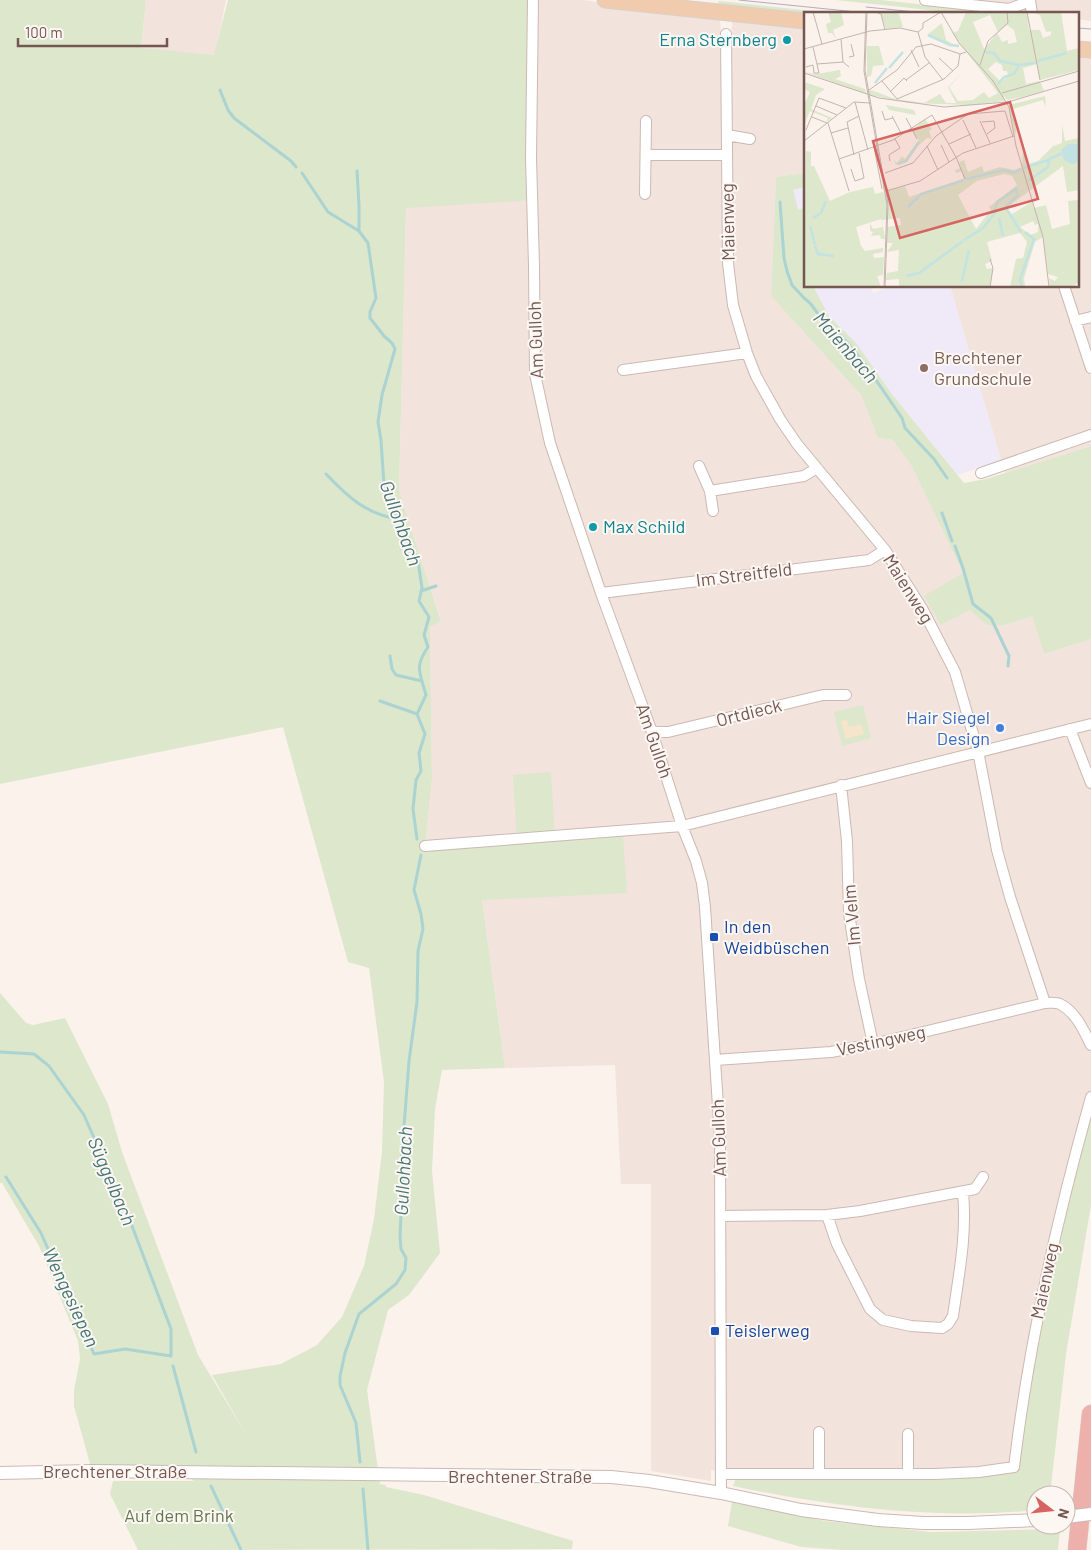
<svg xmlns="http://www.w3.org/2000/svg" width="1091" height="1550" viewBox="0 0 1091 1550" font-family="Barlow,sans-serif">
<rect width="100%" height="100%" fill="#fbf2ec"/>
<!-- residential -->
<path fill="#f2e3dc" d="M146,0h80l-11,55 -74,-6z
M533,0h50l137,19 7,124 5,-122 73,7v145l-29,4 -5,119 90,99 17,43 15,2 19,27 51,106 -22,52 29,-15 35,15 27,-9 12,38 47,-15v458l-77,370 -276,7 -27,-4v11l-60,-10v-287h-30l-6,-119 -110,3 -23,-168 -57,-54 7,-67 -2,-152 11,-7 -42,-128 7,-284z
M919,0h172v21l-14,-2v-5h-45z
M1077,56l14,2v388l-86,27 -55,-187h127z"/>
<!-- education -->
<path fill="#efe9f8" d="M805,187v81l-12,-78z
M813,286h58l2,7 18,-7h59l51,174 -43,15 -67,-82 -35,-50 -27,-27z"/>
<!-- green -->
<path fill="#dce7cc" d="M0,0h146l-5,48 73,7 14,-55h305l-1,200 -126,8 -7,283 42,130 -11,6 2,152 -7,67 92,-3 -4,-68 38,-3 4,69 68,-5 4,57 -145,7 23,168 -63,2 -7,39 -3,62 8,82 -31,42 -21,15 -21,80 13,94 6,1v2l38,8 149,46 -1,8 -434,1 -28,-56 3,-13h80l-4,-9 -97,-1 -18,-65v-16l6,-31 -2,-18 -39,-95 -37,-63h-2v-190l26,30 7,2 32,-7 43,86 14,48 76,203 49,81 -35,-61 69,-11 36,-19 25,-28 22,-51 10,-47 8,-67 2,-70 -15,-114 -21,-6 -65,-235 -283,57z
M836,0h44l133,14h-47z
M719,1l121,13h-26l-96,-10z
M805,173v14l-12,3 5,20 7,-2v78h8l16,30 27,27 35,50 73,90 22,-4 105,-33v193l-47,15 -12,-38 -27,9h-18l-17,-15 -29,15 -17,-29 39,-23 -51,-106 -19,-27 -15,-2 -17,-43 -90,-99 5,-119z
M863,705l8,33 -29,8 -8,-34z
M1091,1097v108l-25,149 -16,141h-14v15c-102,10 -203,-3 -303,-24l5,-12 276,-7 27,-172z
M732,1502l93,19 106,11 129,-3 -2,21h-216l-41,-3 -73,-21z"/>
<!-- sand -->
<path fill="#f6e4cb" d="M847,720l2,7 12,-3 3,10 -18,5 -5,-18z"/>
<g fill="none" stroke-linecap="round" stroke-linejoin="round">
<!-- stream -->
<path stroke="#aad3d2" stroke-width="3" d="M220,90l8,20 6,8 57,43 5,6
M357,171l2,34v25
M302,173l26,39 31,19 9,12 8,55 -6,14v6l14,18 8,7 3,6 -13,46 -4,27 3,18 3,45 3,13 20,37 11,26 4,27 -3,13 10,16 -5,18 4,12c-14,20 -8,26 -2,48l-9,19 8,20 -6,19 2,18 -5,9 -3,29 4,30
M780,202l4,56 3,13 5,14 12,13 6,5 17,23 14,10 9,10 15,18 37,54 3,10 29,31 13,19
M326,474c22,23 40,40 72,45
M942,513l10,28
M955,546l8,22 10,36 18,14 18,38 -1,10
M421,591l15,-5
M390,656l2,13 4,6 26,6
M380,701l37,13
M0,1052l34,2 15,12 35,49 45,103 42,111v27l-46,-7 -31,5 -53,-121 -35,-56
M173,1366l23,86
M360,1462l-4,-39 -16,-38v-9l5,-23 14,-39 37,-30 9,-14 1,-12 -5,-9 -1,-13 3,-62 -2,-8 8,-105 8,-59 1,-51 5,-22 -2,-15 -7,-24 7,-35
M211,1486l30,64
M363,1489l5,61"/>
<defs>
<path id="minor" d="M533,0l-2,158 3,108 1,108 15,69 51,150 51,139 30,94 14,35 6,22 3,24 15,230 1,356
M925,0l84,9 21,-8
M1030,0l2,14
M726,34l2,229 5,42 14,48 9,23 24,43 17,25 88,106 38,60 32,62 23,79 19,99 13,47 35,106c5,0 11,-1 15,1 16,8 24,27 31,41
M727,135l23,4
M646,155h81
M645,194l1,-73
M1064,286l27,82
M1075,321l16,-4
M623,370l124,-17
M699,466l11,25
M981,473l110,-38
M713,511l-3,-20 94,-15 13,-8
M601,593l268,-33 16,-10
M1070,729l21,54
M652,732h16l155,-37h23
M841,785l6,56 2,72 10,66 14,65
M425,846l257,-20 409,-102
M715,1060l116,-8 42,-8 172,-41
M827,1215l10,29 33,65 13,11 28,6 31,2 6,-4 5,-8c6,-43 14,-81 10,-124
M720,1216l107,-1 33,-4 115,-22 8,-12
M908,1434v40
M721,1474h214l44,-2 35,-5c15,-125 43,-249 77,-370
M819,1474v-42"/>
<path id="tertiary" d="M0,1473l92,-2 519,6 38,4 72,12 80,17 77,10 45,3h45l68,-3"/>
<path id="primary" d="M605,0l200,21
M1077,49l14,1"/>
<path id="motorway" d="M1077,1550l14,-136"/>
</defs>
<!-- minor casing -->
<use href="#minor" stroke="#ccb9b3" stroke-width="12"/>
<!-- tertiary casing -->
<use href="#tertiary" stroke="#ccb9b3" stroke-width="14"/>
<!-- primary casing -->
<use href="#primary" stroke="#d8d0ce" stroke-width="17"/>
<!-- motorway casing -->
<use href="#motorway" stroke="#d8d0ce" stroke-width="19"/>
<!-- minor -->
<use href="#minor" stroke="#fff" stroke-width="10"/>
<!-- tertiary -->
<use href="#tertiary" stroke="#fff" stroke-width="12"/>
<!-- primary -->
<use href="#primary" stroke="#f1cbad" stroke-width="15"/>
<!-- motorway -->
<use href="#motorway" stroke="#edb0ab" stroke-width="18"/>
<!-- tram -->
<path stroke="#b4abc5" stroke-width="1" d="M739,0l137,14
M866,7l69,7
M1077,28l14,1"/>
<defs>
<path id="tertiary-bridge" d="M1066,1517l25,-3"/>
</defs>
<!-- tertiary-bridge casing -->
<use href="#tertiary-bridge" stroke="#ccb9b3" stroke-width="14" stroke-linecap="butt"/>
<!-- tertiary-bridge -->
<use href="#tertiary-bridge" stroke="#fff" stroke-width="12"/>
</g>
<!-- markers -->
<g fill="#0f9aa8" stroke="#fdf7f3" stroke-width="2">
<circle cx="787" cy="40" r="5"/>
<circle cx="593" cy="527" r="5"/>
</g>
<circle fill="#8d6e63" stroke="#fdf7f3" stroke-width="2" cx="924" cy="368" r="5"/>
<circle fill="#3f7fe0" stroke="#fdf7f3" stroke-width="2" cx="1000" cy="728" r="5"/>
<g fill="#1a4fb4" stroke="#fdf7f3" stroke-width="2">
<rect x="709" y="932" width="10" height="10" rx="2.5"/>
<rect x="710" y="1326" width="10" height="10" rx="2.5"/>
</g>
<g text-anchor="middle" stroke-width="4" stroke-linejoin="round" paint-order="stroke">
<!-- culture labels -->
<g font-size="18" fill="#0d838f" stroke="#fdf7f3" text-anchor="end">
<text x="777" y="46">Erna Sternberg</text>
<text x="603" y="533" text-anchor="start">Max Schild</text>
</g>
<!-- street labels -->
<g font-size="18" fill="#745751" stroke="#fdf7f3">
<text transform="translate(728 222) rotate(-91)" y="6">Maienweg</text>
<text transform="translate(536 340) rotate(-92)" y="6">Am Gulloh</text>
<text transform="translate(744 575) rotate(-7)" y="6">Im Streitfeld</text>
<text transform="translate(908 589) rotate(58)" y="6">Maienweg</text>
<text transform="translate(749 713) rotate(-14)" y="6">Ortdieck</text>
<text transform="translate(654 741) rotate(71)" y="6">Am Gulloh</text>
<text transform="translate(852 915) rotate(-95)" y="6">Im Velm</text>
<text transform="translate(881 1041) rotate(-12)" y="6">Vestingweg</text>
<text transform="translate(719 1138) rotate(-92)" y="6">Am Gulloh</text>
<text transform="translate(1045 1281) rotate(-78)" y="6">Maienweg</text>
<text x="115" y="1478">Brechtener Straße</text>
<text x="520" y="1483">Brechtener Straße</text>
</g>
<!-- education labels -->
<g font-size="18" fill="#785e54" stroke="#fdf7f3" text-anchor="start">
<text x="934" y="364">Brechtener<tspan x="934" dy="21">Grundschule</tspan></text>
</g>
<!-- shop labels -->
<g font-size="18" fill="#366cbe" stroke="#fdf7f3" text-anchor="end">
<text x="990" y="724">Hair Siegel<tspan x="990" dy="21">Design</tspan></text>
</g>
<!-- transit labels -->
<g font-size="18" fill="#164399" stroke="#fdf7f3" text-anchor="start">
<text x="724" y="933">In den<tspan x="724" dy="21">Weidbüschen</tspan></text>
<text x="725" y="1337">Teislerweg</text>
</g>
<!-- park labels -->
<g font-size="18" fill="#60784b" stroke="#fdf7f3">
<text x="179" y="1522">Auf dem Brink</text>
</g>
<!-- water labels -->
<g font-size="19" font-style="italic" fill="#467676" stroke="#fdf7f3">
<text transform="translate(846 347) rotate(49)" y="7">Maienbach</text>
<text transform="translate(401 523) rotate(70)" y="7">Gullohbach</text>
<text transform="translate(403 1171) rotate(-87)" y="7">Gullohbach</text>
<text transform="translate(112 1181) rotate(67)" y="7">Süggelbach</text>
<text transform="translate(71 1297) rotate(65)" y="7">Wengesiepen</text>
</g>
</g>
<!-- overview -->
<g transform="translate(804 12)">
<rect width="275" height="275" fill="#fbf2ec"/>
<path d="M24,0h13l3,13 -11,5 3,9 -4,-6h-4l-2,-9 5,-2zM90,0l5,2 4,13 -17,2 -6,-17zM223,0l2,18h11l3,8 8,-3v-4l-5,1 -6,-17 -9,-3h30l6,39 12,-3v22l-39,10 -3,-16 -14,4 3,16 14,-3 4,10 -22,6 -15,3 -4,-5 2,6 -35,4 -62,-2 -38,-8 -66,-23 12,2 24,-4 1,6 -6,3 30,10 1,4 5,-3 24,9 29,4 16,-9 6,9h10l-8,-16 17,-17 -16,17 9,14 15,-1 11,-8 5,6 9,-5 -46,-60 6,-2 8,-19zM186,3l8,17 9,-7 7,5 3,12 -9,2v-4l-6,2 -5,-9 -13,16 -11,-27zM192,50l6,3 1,6h4l1,5 -7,6 -13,-13zM138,11l4,17 11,6 -30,-11zM63,34h12l5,19 -11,1 -2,10 -4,1zM0,70l21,7 -9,6 -5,14 21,9 -6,4 2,-4 -18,-7 -6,14v-20l6,-13 -6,-3zM241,84l1,12 -3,-8 -30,9 4,19 -2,7 -6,-30zM82,93l28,5 2,5 -27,-5zM121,107l7,10 -3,2 3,8 -5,-1 -8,7 -12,17 -11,3 -2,-5 3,3 5,-7 3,3 14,-19 -7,-10zM258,112l3,17 14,-3v52l-12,2 -4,-26 -57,42 6,6 20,-12 2,6 12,-3 6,24 18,-5 -2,-23 11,-1v82l-7,5h-22l-1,-9 6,3 3,-4 -10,-3 -5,-37 -8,5 -11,36 1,9h-15l6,-28 7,-1 4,-16 -7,-9 -33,9 5,19 -7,3 2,5 6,-1 -3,19h-91v-8l-13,1 1,-7 11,-2 1,-21 -12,2 6,-9h-6v-16l14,-2 -1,-7 -18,2 3,19h-4l-1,-4 -9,1 2,-4 -3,-1v-8l3,6 10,-2 -2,-8 -25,8 5,19 4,5 18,-3v4l-10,2 1,4 10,-1 -1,18 -6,1 4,11h-77l2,-136 5,1v14h3l16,35 20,-9 23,-5 2,7 8,-2 2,7 -9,-52 10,44 19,-5 4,11 55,-18 -2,-8 -6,2 -1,-3 6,-2 -2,-6 5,-2 4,12 14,-6 2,6 16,-5 14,3 8,-3 1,-19 5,16 10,-3 15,-15 9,-3zM200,162l8,2 5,9 -28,22 2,3 -15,19 -18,-34 19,-14zM229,209l2,4 3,-1v8l-8,3 -10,-8z" fill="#dce7cc" fill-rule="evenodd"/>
<path d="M265,132h10v18l-7,2 -8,-4 -3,-10z" fill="#c2e3e1"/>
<path fill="none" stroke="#c2e3e1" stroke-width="2.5" d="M124,23l22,10 9,1M181,40l9,1 6,8 18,4 17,-2M234,49l28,-8M85,56l14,-16M71,71l12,-15M194,72l6,-7 10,-3 5,-8M94,152l8,-3 13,-19M220,156l24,-8M162,167l37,-9 11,3 7,-4M224,169l20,-14 1,-8 14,-6M104,195l13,-13 43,-14M202,196l15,24M9,206l8,-5 5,-12M195,206l4,18M6,214l5,19M160,228l19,-12 11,-14 3,-12 19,-13 2,6 -13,13M11,234l3,8 16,2M102,264l13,-3 44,-32M158,269l7,-31M218,275l-2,-8 14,-40 -9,-7"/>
<path fill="none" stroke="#c5b4ae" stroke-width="1" d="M9,0l9,32M62,0l-2,59 23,134 -3,82M63,0l-2,58 23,134 -3,83M71,0l6,2 4,16M137,0l18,31 34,38 16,26 7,39 27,91 6,50M223,0l13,68M119,11l18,-11M114,20l7,25 18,23M37,27l2,23M0,37l66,-18 30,-3 18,4 5,-4v-5M107,38l8,17M45,45l5,-1 -3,-12M135,46l14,13M13,52l26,-2 6,5M176,53l8,-24 20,-18 -1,-11M2,55l7,-2 1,8h5l-6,-26M0,61l75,25 65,9 64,-5 71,-21M102,68l23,-17M78,69l15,18 47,-20 14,-13 2,-12M65,78l28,-20 19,-23 15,-3 29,10 6,-2M86,80l14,-14 3,3M198,81l77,-22M51,90l13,48M12,94l21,9M78,99l3,9 8,-2M88,104l10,19M8,105l15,6M102,106l11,21M159,108l13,28M176,109l10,22M178,110l12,-1 1,7 -8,6M24,111l21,68M2,118l13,-32 27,10M27,121l17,-5M0,129l50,-39 16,1M145,132l22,-10M137,133l8,17M123,134l11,24M70,135l8,42M50,143l-7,-33 12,-6M35,147l54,-19 39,-25 24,42 9,22M86,149l-1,-6 11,-7 -5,-9M47,157l4,12 9,-3 -5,-25M81,161l28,-10 23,-27 32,-22 37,-3 8,26M82,179l34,-10 43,-28 51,-17M186,275l3,-19 -3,-9"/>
<path fill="#d66461" fill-opacity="0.15" stroke="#d66461" stroke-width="2.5" d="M206,90l28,97 -138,39 -27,-97z"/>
<rect width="275" height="275" fill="none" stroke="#745751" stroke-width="2.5"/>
</g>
<!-- north arrow -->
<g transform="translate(1051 1510) rotate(106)"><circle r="24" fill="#fdf7f3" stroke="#c6b7b2"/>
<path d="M0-4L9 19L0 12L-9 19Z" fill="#d66461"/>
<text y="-8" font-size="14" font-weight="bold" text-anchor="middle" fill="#745751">N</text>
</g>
<!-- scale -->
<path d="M18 38v8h149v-8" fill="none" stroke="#745751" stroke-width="2.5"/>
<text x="25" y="38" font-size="15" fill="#745751" stroke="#fdf7f3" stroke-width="4" paint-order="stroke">100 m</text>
</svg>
